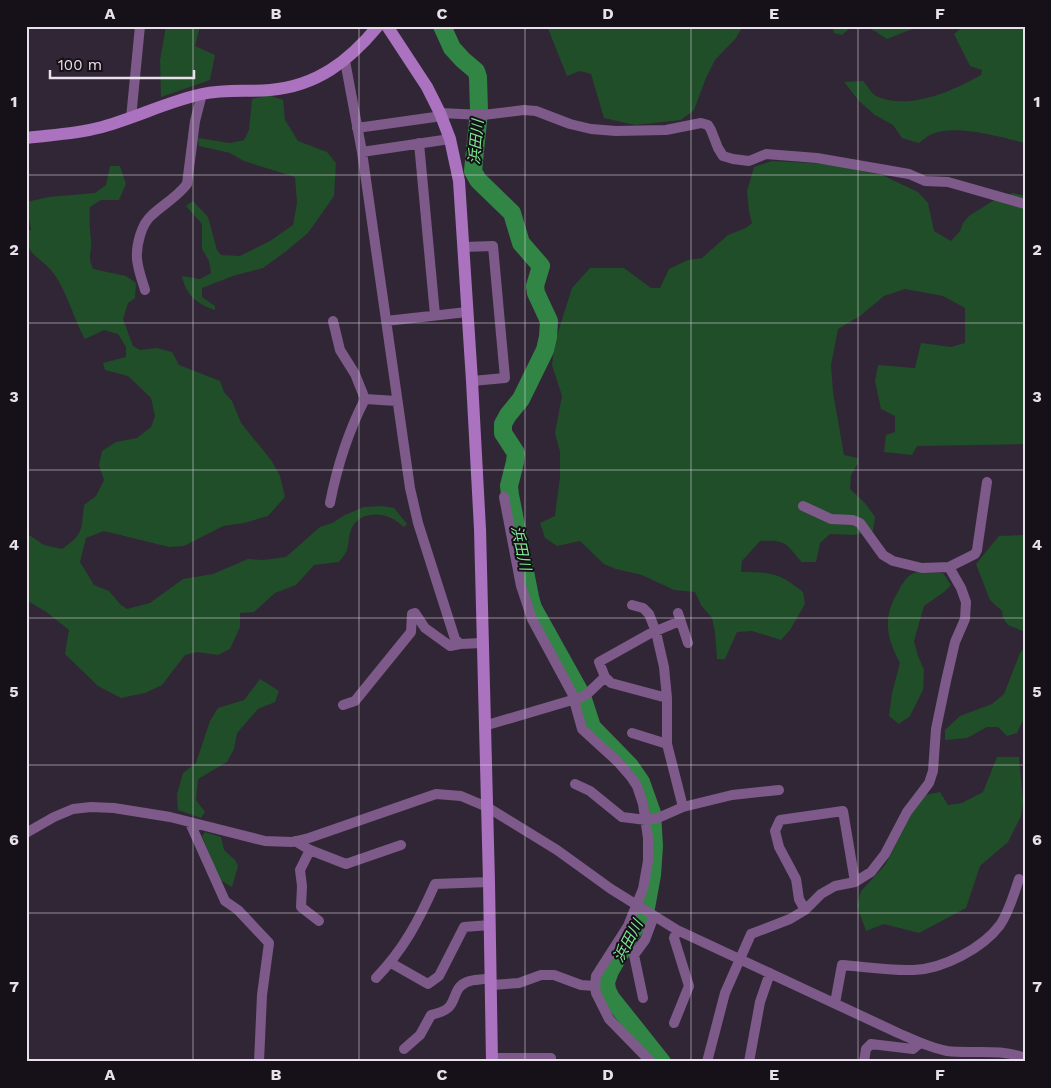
<svg xmlns="http://www.w3.org/2000/svg" width="1051" height="1088" viewBox="0 0 1051 1088" font-family="'Work Sans','Noto Sans JP',sans-serif">
<rect width="100%" height="100%" fill="#312635"/>
<!-- green -->
<path fill="#1f4e29" d="M166,26h34l-5,20 20,9 -5,25 -49,17 -1,-37z
M547,26h196l-7,12 -21,22 -9,18 -12,32 -13,10 -46,5 -31,-7 -13,-44 -11,-3 -13,5z
M832,26h20l-10,9 -8,-2z
M863,26h57l-33,13 -17,-11z
M966,26h59v117c-26,-6 -68,-19 -93,-9 -5,2 -9,6 -13,9l-17,-5 -9,-13 -18,-10 -16,-14 -15,-19 19,-1c4,4 8,12 13,15 32,15 77,-5 105,-21l1,-5 -12,-4 -16,-32 7,-6z
M268,95l15,5 2,20 13,21 29,11 9,11 -2,33 -26,37 -23,19 -22,16 -30,8 -31,12v9l13,9v4c-17,-5 -30,-16 -33,-34l18,3 11,-6 -2,-12 -7,-12v-25l-16,-18 7,-5 15,16 9,33 4,5 19,1 30,-15 23,-16 4,-22 -2,-26 -51,-16 -14,-8 -31,-7 -1,-8 32,5 14,-3 5,-10 3,-31z
M772,161l57,3 53,11 36,17 10,11 6,28 17,10 9,-10 3,-8 6,-7 27,-17 17,-6 12,3v248l-108,2 -5,9 -28,-3 2,-17 9,-3v-16l-14,-7 -6,-28 3,-16 37,3 6,-25 30,4 14,-4v-35l-22,-12 -38,-7 -21,7 -24,20 -22,13 -7,36 2,27 11,63 14,3v5l-7,12 -1,14 15,14 10,14 -2,14 -20,4 -23,-1 -10,9 -4,19h-14c-16,-17 -14,-23 -42,-21l-18,20 -1,11c30,0 38,1 62,20l2,12 -15,26 -9,10 -29,-9 -15,1 -12,27h-8l-2,-27 -3,-14 -11,-13 -6,-13 -21,-2 -32,-15 -26,-6 -12,-5 -24,-23 -23,5 -12,-8 -5,-15 15,-7 5,-39v-25l-5,-19 7,-37 -10,-31 3,-23 17,-54 18,-20h34l27,20h9l9,-19 19,-9 14,-2 26,-23 18,-7 6,-5 -3,-12 -2,-20 7,-24z
M110,166h10l6,18 -7,16h-18l-11,7c-1,12 0,22 1,34 1,12 -4,15 2,28l33,7 10,7 -1,15 -7,5 -5,16 10,27 7,4 17,-2 15,4 7,13 41,16 4,11 8,9 9,22 30,37 9,16 5,21 -17,19 -24,7 -21,3 -39,20 -15,1 -65,-16 -18,7 -6,24 14,23 15,6 11,13 7,5 23,-6 33,-24 30,-5 35,-15 15,1 23,-3 34,-30 12,-4 13,-8 19,-8 18,-1 12,2 13,16 -3,3c-4,-3 -8,-7 -13,-9 -13,-7 -35,-4 -40,12 -5,16 1,17 -12,32l-25,3 -18,20 -21,8 -21,19 -14,1v14l-10,22 -12,6 -21,-3 -12,3 -23,30 -17,8 -24,5 -23,-12 -33,-32 4,-24 -24,-19 -19,-11v-67l18,12 18,4c22,-15 19,-19 22,-44l12,-9 8,-16 -5,-15 3,-14 14,-9 21,-4 14,-11 4,-11 -4,-18 -23,-22 -23,-6 -2,-7 23,-6v-10l-8,-13 -14,-4 -19,9c-12,-21 -19,-52 -35,-70 -14,-15 -24,-14 -24,-38l5,-1 -3,-18 -2,-1v-9l23,-5 46,-4 11,-8z
M1025,535v97l-17,-7 -5,-7 -1,-7 -12,-11 -14,-36 23,-28z
M917,572l26,1 8,12 -7,7 -20,14 -10,35 4,15 6,14 -1,20 -13,26 -11,8 -10,-8 3,-23 8,-30c-14,-26 -18,-46 -1,-73 5,-9 8,-15 18,-18z
M1025,647v69l-8,17 -10,3 -9,-9h-11l-20,11 -22,2v-10l15,-14 32,-12 12,-10 16,-41z
M260,679l19,12 -4,11 -17,7 -21,24 -3,16 -7,13 -29,17 -2,21 9,12 -4,6 -23,-8 -1,-16 6,-21 13,-10 14,-42 8,-13 26,-8z
M997,757h22l4,45 -2,14 -13,26 -28,24 -14,42 -47,25 -35,-9 -18,7 -9,-25 4,-15 24,-26 36,-69 19,-4 8,13 14,-2 21,-11z
M205,832l16,5 3,13 11,10 3,6 -6,21 -12,-7 -18,-44z"/>
<g fill="none" stroke-linecap="round" stroke-linejoin="round">
<!-- river -->
<path stroke="#318646" stroke-width="18" d="M442,26l10,22 11,12 13,11 2,6 1,34 -6,60 5,9 34,33 9,30 20,23 -6,20 1,7 13,28 -1,16 -3,13 -24,49 -13,16 -5,9v9l13,20 -1,9 -6,24 1,9 20,102 3,11 49,88 10,31 38,39 11,16 11,31 2,33 -2,29 -6,33 -36,63 -4,11 1,8 4,8 51,64"/>
<!-- street -->
<path stroke="#7d5a89" stroke-width="10" d="M345,61l17,91 48,336 8,35 37,116 5,5 22,-1
M440,113l43,2 41,-5 12,1 34,13 21,5 25,2 50,-1 35,-7 7,2 3,5 7,18 5,8 10,3 16,2 17,-7 51,4 92,16 16,7 23,1 77,22
M131,118l9,-92
M357,128l85,-12
M419,143l16,172
M362,152l88,-13
M464,247l29,-1 12,132 -33,3
M145,290c-3,-10 -7,-20 -8,-31 -1,-13 4,-35 15,-44 12,-11 25,-18 35,-31l8,-63 7,-27
M333,321l7,29 15,24 10,25
M386,321l81,-9
M504,497l17,89 11,33 40,74 10,36 36,33 13,15 6,9 6,18 5,34v23l-5,28 -15,37 -32,50 -1,10 1,7 13,26 42,43
M330,503c7,-36 18,-71 35,-104l32,2
M803,506l28,13 22,1 7,3 23,32 10,6 29,7 27,-1 26,-13 2,-4 10,-68
M632,605l11,3 6,6 7,18 8,35 3,31v46l16,63
M678,613l10,30
M667,698l-56,-15 -6,-6 -6,-15 50,-28 31,-13
M343,705l12,-4 56,-69 1,-18 3,-1 10,15 25,18 10,-2
M484,726l95,-28 7,-3 19,-18
M632,733l35,11
M575,784l15,7 32,26 24,3 12,-2 25,-11 49,-12 47,-5
M190,823l35,78 13,9 31,33 -7,52 -3,67
M26,833l28,-16 19,-8 18,-2 23,1 56,9 95,24 27,1 17,-4 127,-44 25,2 26,11 70,43 54,39 66,41 221,103c16,7 32,15 49,18 25,3 53,-3 78,7
M295,841l15,9 36,14 55,-19
M310,850l-10,20 2,16 -1,21 18,14
M805,910l-6,-11 -3,-20 -17,-32 -4,-16 5,-11 63,-9 12,71
M391,963l37,21 11,-8 25,-49 26,-2
M376,978c28,-29 43,-58 59,-94l54,-2
M491,985l28,-2 22,-8h13l27,10 14,1
M643,998l-9,-43 11,-15 9,-24
M835,1003l7,-38c24,2 48,6 72,5 29,-1 69,-22 86,-45 9,-13 14,-31 19,-46
M674,1023l15,-37 -15,-48 3,-8
M404,1049l16,-14 11,-20c6,-2 14,-3 18,-8 7,-7 5,-20 18,-25 6,-3 16,-2 23,-4
M492,1058h59v4
M707,1062l18,-69 26,-59 39,-15 15,-9 16,-16 14,-8 20,-4 16,-10 14,-18 22,-42 22,-29 4,-12 3,-42 10,-48 9,-39 10,-23 1,-17 -5,-14 -12,-21
M749,1062l11,-60 10,-29
M864,1062l2,-13 5,-5 42,5 7,-6"/>
<!-- secondary -->
<path stroke="#ab72bf" stroke-width="12" d="M387,26l40,61 13,26 10,26 9,42 13,200 8,148 9,353 3,180
M26,138c24,-3 49,-4 72,-10 35,-9 68,-26 104,-34 23,-5 45,-2 68,-4 47,-4 79,-29 108,-64"/>
</g>
<!-- grid -->
<path fill="none" stroke="#e8e0ea" stroke-width="1" stroke-opacity="0.55" d="M193,26v1036M359,26v1036M525,26v1036M691,26v1036M858,26v1036M26,175h999M26,323h999M26,470h999M26,618h999M26,765h999M26,913h999"/>
<g text-anchor="middle" stroke-width="4" stroke-linejoin="round" paint-order="stroke">
<!-- water labels -->
<g font-size="15" font-style="italic" fill="#7eea93" stroke="#161118">
<text transform="translate(476 142) rotate(-85)" y="5">浜田川</text>
<text transform="translate(521 548) rotate(78)" y="5">浜田川</text>
<text transform="translate(628 941) rotate(-62)" y="5">浜田川</text>
</g>
</g>
<!-- border -->
<rect width="1051" height="1088" fill="none" stroke="#161118" stroke-width="55"/>
<!-- scale -->
<path d="M50 70v8h144v-8" fill="none" stroke="#e8e0ea" stroke-width="2.5"/>
<text x="58" y="70" font-size="15" fill="#e8e0ea" stroke="#161118" stroke-width="4" paint-order="stroke">100 m</text>
<rect x="28" y="28" width="996" height="1032" fill="none" stroke="#e8e0ea" stroke-width="2"/>
<g font-size="16" text-anchor="middle" font-weight="bold" fill="#e8e0ea">
<text x="110" y="19">A</text>
<text x="276" y="19">B</text>
<text x="442" y="19">C</text>
<text x="608" y="19">D</text>
<text x="774" y="19">E</text>
<text x="940" y="19">F</text>
<text x="14" y="107">1</text>
<text x="1037" y="107">1</text>
<text x="14" y="255">2</text>
<text x="1037" y="255">2</text>
<text x="14" y="402">3</text>
<text x="1037" y="402">3</text>
<text x="14" y="550">4</text>
<text x="1037" y="550">4</text>
<text x="14" y="697">5</text>
<text x="1037" y="697">5</text>
<text x="14" y="845">6</text>
<text x="1037" y="845">6</text>
<text x="14" y="992">7</text>
<text x="1037" y="992">7</text>
<text x="110" y="1080">A</text>
<text x="276" y="1080">B</text>
<text x="442" y="1080">C</text>
<text x="608" y="1080">D</text>
<text x="774" y="1080">E</text>
<text x="940" y="1080">F</text>
</g>
</svg>
